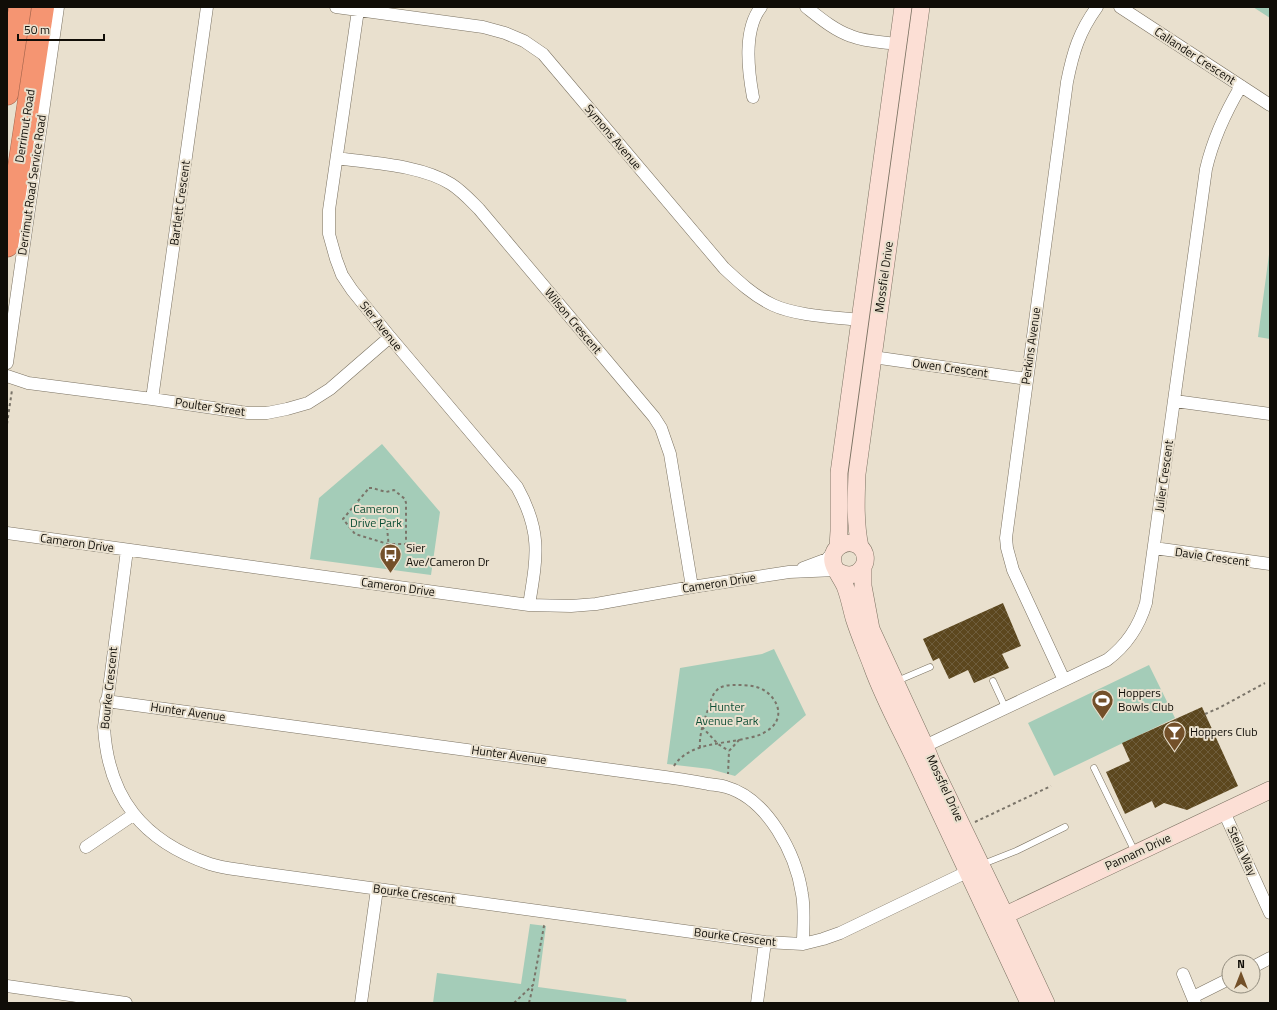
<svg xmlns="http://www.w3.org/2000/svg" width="1277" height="1010" viewBox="0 0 1277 1010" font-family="'Titillium Web',sans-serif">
<defs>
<pattern id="building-cross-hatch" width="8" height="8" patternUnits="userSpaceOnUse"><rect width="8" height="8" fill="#5c471e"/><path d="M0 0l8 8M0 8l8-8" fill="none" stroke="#6e5d3c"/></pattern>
</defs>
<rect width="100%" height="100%" fill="#e9e0ce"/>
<!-- park -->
<path fill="#a4ccb8" d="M1253,7h17v11z
M1270,247v92l-12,-2z
M382,444l58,68 -9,63 -121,-16 9,-61z
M774,649l32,66 -71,61 -25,-7 -43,-5 13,-96 82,-14z
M1149,665l26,53 -121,58 -26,-53z
M530,924l16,2 -8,61 88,12 1,4h-194l4,-30 84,11z"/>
<!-- building -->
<path fill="url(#building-cross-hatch)" d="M1003,603l18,43 -19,8 7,14 -35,15 -6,-13 -19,9 -10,-21 -6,3 -10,-22z
M1202,707l36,79 -51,24 -23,-7 -9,5 -3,-7 -27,13 -19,-42 24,-11 -8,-18z"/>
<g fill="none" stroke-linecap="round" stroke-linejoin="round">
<defs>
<path id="lane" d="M897,681l33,-14
M993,681l12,26
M1094,768l41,84
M983,864l33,-13 49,-24"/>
<path id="street" d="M336,7l147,20 22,6 19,8 19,13 181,214c15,14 30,28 49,37 24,11 61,12 87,15
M806,7c14,11 28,23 45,29 15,6 32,6 47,8
M1120,7l150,98
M358,10l-29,200v24l7,25 6,16 10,15 38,47 127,150c25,45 20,69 12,118
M753,97c-5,-27 -10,-67 8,-90
M337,158c35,5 84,7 114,26 11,7 19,16 28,25l175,208 7,11 9,26 22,133
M873,357l154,22
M7,363l51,-356
M7,376l21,7 124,16 96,14h19l20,-4 21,-6 22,-14 60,-52
M152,399l55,-392
M1175,401l95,13
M7,533l522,72 42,1 25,-2 96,-17 97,-15 47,-2
M1154,548l116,16
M127,550l-23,177c4,71 39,114 106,137 12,4 25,5 37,7l518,71 38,2 20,-5 17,-6 127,-61
M803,568l24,-9 7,-8
M1064,680l-51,-110 -6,-22 -1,-10 61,-456c6,-30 12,-50 30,-75
M106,701l559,76c14,2 29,4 43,7 6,1 12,1 18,3 42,12 70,67 76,107 3,16 1,34 1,50
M925,746l182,-86c20,-15 32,-33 39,-57l60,-434c7,-30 19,-56 35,-83
M1224,812l46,101
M86,847l47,-32
M1253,967l17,-9
M1183,974l12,29
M7,986l119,17
M1193,997l36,-18
M361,1003l16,-114
M757,1003l8,-61"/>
<path id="secondary" d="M838,547l1,-16v-58l64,-466
M860,547c-5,-24 -4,-48 -3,-73l64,-467
M863,567v19l8,43 54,117 8,20 72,149 41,88
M839,572c19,11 36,-13 20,-26 -11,-8 -29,1 -26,16 0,5 9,17 12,24 4,10 6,21 9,32 5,16 12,32 18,48 13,36 32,69 48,104 36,78 73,155 109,233
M995,920l275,-130"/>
<path id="highway" d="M7,94l13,-87
M7,246l36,-239"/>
</defs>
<!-- lane casing -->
<use href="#lane" stroke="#7b7262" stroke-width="7"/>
<!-- street casing -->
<use href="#street" stroke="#7b7262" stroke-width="13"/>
<!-- secondary casing -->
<use href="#secondary" stroke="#7b7262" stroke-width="18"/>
<!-- highway casing -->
<use href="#highway" stroke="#a5654d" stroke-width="23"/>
<!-- path -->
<path stroke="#7a7469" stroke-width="2" stroke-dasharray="3 3" stroke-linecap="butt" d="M7,424l5,-34
M369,488h3l14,4 8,-2 11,9 1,4v41h-18l-33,-10 -12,-15z
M387,527l4,44
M1205,714l14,-6 46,-25
M702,727l16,17 11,7
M700,748c-1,-12 3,-24 7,-36 3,-6 4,-17 10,-22 4,-4 11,-5 17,-5 9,0 19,0 28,4 18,10 24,32 3,43 -7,5 -18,6 -26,8
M674,766c13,-21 43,-22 65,-26l-10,11 -1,23
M975,822l76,-36
M514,1003l19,-18 11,-59 2,-2
M529,1003l4,-17"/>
<!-- lane -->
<use href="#lane" stroke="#fff" stroke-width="6"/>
<!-- street -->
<use href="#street" stroke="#fff" stroke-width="12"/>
<!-- secondary -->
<use href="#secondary" stroke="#fcdfd5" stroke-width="17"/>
<!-- highway -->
<use href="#highway" stroke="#f59572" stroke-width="22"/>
</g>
<!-- icons -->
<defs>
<symbol id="bus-pin" viewBox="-11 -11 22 30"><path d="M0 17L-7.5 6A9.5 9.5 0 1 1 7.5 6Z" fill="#735029" stroke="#e9e0ce"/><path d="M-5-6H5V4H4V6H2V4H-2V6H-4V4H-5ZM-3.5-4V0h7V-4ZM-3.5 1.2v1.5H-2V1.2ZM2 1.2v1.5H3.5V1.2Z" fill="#fff"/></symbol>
<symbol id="stadium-pin" viewBox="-11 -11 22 30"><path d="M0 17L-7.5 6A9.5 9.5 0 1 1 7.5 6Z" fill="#735029" stroke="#e9e0ce"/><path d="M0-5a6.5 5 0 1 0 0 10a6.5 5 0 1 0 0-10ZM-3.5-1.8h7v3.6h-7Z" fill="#fff"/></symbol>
<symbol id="bar-pin" viewBox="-11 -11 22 30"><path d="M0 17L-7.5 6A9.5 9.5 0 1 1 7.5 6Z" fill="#735029" stroke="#e9e0ce"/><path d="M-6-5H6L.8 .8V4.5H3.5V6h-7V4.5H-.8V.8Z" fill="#fff"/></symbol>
</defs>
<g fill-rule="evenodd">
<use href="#bus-pin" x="378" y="542" width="25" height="34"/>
<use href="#stadium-pin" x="1090" y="688" width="25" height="34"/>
<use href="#bar-pin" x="1162" y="720" width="25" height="34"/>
</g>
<g text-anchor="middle" stroke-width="4" stroke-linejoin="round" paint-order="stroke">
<!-- street labels -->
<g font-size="12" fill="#100d07" stroke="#e9e0ce">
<text transform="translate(1195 56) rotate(33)" y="4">Callander Crescent</text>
<text transform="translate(25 126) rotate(-81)" y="4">Derrimut Road</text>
<text transform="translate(613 137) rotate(50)" y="4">Symons Avenue</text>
<text transform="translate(32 185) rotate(-82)" y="4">Derrimut Road Service Road</text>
<text transform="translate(180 203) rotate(-82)" y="4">Bartlett Crescent</text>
<text transform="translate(884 277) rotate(-82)" y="4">Mossfiel Drive</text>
<text transform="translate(573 321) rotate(50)" y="4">Wilson Crescent</text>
<text transform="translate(381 326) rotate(51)" y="4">Sier Avenue</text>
<text transform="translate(1031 346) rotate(-82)" y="4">Perkins Avenue</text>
<text transform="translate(950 368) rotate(8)" y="4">Owen Crescent</text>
<text transform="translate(210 407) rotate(8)" y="4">Poulter Street</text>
<text transform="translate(1164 476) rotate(-82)" y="4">Julier Crescent</text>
<text transform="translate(77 543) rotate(8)" y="4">Cameron Drive</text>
<text transform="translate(1212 557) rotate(8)" y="4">Davie Crescent</text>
<text transform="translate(719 583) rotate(-9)" y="4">Cameron Drive</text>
<text transform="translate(398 587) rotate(8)" y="4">Cameron Drive</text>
<text transform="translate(109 688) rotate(-84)" y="4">Bourke Crescent</text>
<text transform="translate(188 712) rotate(8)" y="4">Hunter Avenue</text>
<text transform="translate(509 755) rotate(8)" y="4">Hunter Avenue</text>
<text transform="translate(945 788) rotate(65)" y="4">Mossfiel Drive</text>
<text transform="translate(1242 851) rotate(65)" y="4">Stella Way</text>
<text transform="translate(1138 852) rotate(-25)" y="4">Pannam Drive</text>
<text transform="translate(414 894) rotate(8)" y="4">Bourke Crescent</text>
<text transform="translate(735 937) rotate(7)" y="4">Bourke Crescent</text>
</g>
<!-- park labels -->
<g font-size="12" fill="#0f4f36" stroke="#e9e0ce">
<text x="376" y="513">Cameron<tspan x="376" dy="14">Drive Park</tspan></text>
<text x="727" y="711">Hunter<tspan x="727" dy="14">Avenue Park</tspan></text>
</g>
<!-- poi labels -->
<g font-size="12" fill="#100d07" stroke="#e9e0ce" text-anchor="start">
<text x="406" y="552">Sier<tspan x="406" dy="14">Ave/Cameron Dr</tspan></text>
<text x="1118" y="697">Hoppers<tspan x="1118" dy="14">Bowls Club</tspan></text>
<text x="1190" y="736">Hoppers Club</text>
</g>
</g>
<!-- border -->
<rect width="1277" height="1010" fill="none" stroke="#100d07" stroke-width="16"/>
<!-- north arrow -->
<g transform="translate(1241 974)"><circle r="19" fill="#e9e0ce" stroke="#928c7e"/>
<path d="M0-3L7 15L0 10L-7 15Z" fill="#735029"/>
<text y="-6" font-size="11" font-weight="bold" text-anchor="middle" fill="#100d07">N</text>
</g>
<!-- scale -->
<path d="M18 34v6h86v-6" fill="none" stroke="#100d07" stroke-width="2"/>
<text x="24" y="34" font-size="12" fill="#100d07" stroke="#e9e0ce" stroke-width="3" paint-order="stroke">50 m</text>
</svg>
